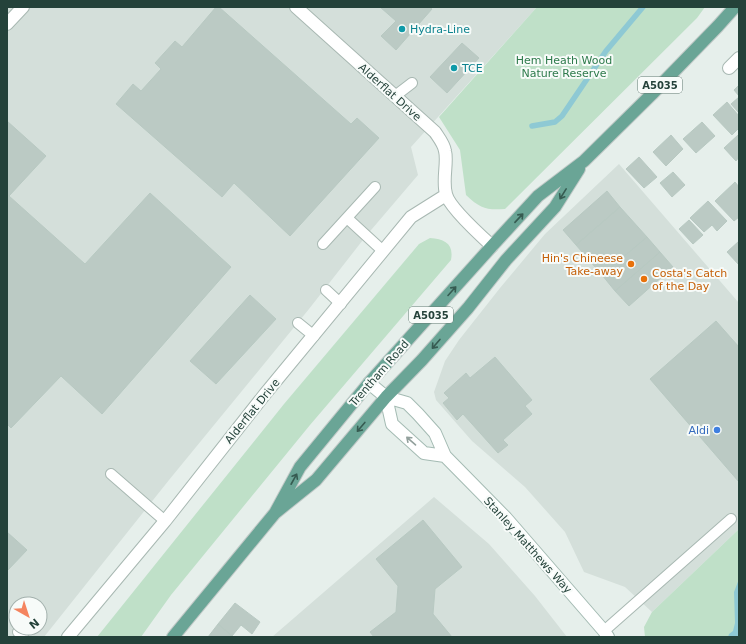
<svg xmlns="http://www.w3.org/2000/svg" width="746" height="644" viewBox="0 0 746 644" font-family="'DejaVu Sans',sans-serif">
<rect width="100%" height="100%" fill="#e6efeb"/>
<!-- built -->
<path fill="#d4dfda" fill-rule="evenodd" d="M7,7h530l-126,140 7,28 -52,61 -57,73 -140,171 -125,157h-37zM16,604h24v24h-24z
M619,164l120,139v226l-87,83 -27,-25 -41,-15 -19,-40 -40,-45 -53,-46 -36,-41 -2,-8 11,-31 14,-21 41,-52 45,-54z
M434,497l55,47 46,52 32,41h-295z"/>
<!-- green -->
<path fill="#bfe0c8" d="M537,7h168l-8,11 -192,191c-19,1 -24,0 -39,-14l-6,-45 -21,-33z
M430,238c15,1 24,6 21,22l-141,165 -139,170 -30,42h-44l187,-233 135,-160z
M739,529v108h-94l-1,-10 8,-15z"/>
<!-- water -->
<path fill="#8ec9d4" d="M739,579v58h-11l1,-3 4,-3 2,-8 -1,-31z"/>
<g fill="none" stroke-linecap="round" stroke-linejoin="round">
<!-- stream -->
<path stroke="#8ec9d4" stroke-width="5.5" d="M532,126l23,-4 7,-6 44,-65 37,-44"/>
</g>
<!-- building -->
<path fill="#bbcac4" stroke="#b8c9c2" d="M216,7h3l132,117 6,-6 22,20 -89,98 -56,-53 -12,14 -106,-93 17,-20 8,7 20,-22 -6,-6 20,-22 7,6z
M380,7h50l2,2 -36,41 -15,-14 15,-15z
M462,43l17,15 -32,35 -17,-16z
M739,85v11l-5,-6z
M739,97v16l-8,-9z
M727,102l12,14v12l-7,7 -19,-20z
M7,121l39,35 -37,40 76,68 65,-71 81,74 -129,147 -41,-38 -50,52 -4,-4z
M702,122l13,14 -19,17 -13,-14z
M671,135l12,14 -17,17 -13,-14z
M738,135l1,1v21l-3,4 -12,-13z
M639,157l18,20 -13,11 -18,-19z
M673,172l12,13 -13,12 -12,-14z
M735,182l4,5v30l-5,4 -19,-20z
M607,191l13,16 -44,38 -13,-15z
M708,201l19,20 -10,10 -5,-6 -8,7 -14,-14z
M620,207l27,30 -45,38 -26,-30z
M689,220l14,15 -10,9 -14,-15z
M647,237l13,15 -45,39 -13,-16z
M739,241v24l-12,-13z
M660,252l13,15 -44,39 -14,-15z
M250,295l26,24 -60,65 -26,-23z
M716,321l23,26v135l-89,-103z
M495,357l37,43 -7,6 7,8 -29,26 5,5 -10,8 -35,-39 -6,6 -14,-17 6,-5 -5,-5 22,-20 4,5z
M423,520l39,47 -27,22 -2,25 19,23h-78l-4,-5 26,-20 2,-26 -22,-27z
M7,532l20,18 -20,21z
M235,603l25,19 -8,12 -11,-9 -9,11 -14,-12z
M218,624l14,12 -1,1h-23z"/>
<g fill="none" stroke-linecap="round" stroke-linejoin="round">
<defs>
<path id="service" d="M395,96l17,-13
M347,218l36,33
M323,244l52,-57
M326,290l15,14
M298,323l16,13
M111,474l54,47
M604,631l127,-112
M18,632l5,5"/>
<path id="minor" d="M296,7l139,125c4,6 9,12 10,19 3,11 -3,29 1,43 3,13 35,42 46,52
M7,24l16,-17
M729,68l10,-10
M68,637l97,-116 100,-127 146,-177 35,-22"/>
<path id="secondary" d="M369,383l17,14 21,6 11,11 17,19 10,23 61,62 98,113 4,6
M386,397l6,27 32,29 21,3"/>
<path id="primary" d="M275,513l25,-46 69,-84 123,-137 46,-50 46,-35 68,-67 66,-68 17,-19
M173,637l102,-124 41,-33 70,-83 36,-37 46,-52 38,-48 49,-53 24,-38"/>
</defs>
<!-- service casing -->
<use href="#service" stroke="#a8b8b2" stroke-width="12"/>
<!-- minor casing -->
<use href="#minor" stroke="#a8b8b2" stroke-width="14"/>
<!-- secondary casing -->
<use href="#secondary" stroke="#a4bbb3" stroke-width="14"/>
<!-- primary casing -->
<use href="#primary" stroke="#c2cac8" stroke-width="14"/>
<!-- service -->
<use href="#service" stroke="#fff" stroke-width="10"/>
<!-- minor -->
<use href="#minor" stroke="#fff" stroke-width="12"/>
<!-- secondary -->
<use href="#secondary" stroke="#fff" stroke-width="12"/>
<!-- primary -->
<use href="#primary" stroke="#6aa596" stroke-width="12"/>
</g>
<!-- one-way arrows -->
<defs><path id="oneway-shaft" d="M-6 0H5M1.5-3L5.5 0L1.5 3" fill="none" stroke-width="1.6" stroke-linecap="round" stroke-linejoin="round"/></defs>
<g stroke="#365b51">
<use href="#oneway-shaft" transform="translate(563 194) rotate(122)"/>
<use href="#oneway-shaft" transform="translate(519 218) rotate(-47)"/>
<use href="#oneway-shaft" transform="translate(452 291) rotate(-48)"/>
<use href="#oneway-shaft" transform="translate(436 344) rotate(131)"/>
<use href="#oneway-shaft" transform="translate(361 427) rotate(130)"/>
<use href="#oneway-shaft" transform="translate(294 479) rotate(-61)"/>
</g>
<use stroke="#92a09c" href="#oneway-shaft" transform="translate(411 441) rotate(-139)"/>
<!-- markers -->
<g fill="#0f9aa8" stroke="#f7fbf9" stroke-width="1.5">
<circle cx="402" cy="29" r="4"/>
<circle cx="454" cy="68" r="4"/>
</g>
<g fill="#e8710a" stroke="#f7fbf9" stroke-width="1.5">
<circle cx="631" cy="264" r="4"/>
<circle cx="644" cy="279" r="4"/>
</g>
<circle fill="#3f7fe0" stroke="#f7fbf9" stroke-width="1.5" cx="717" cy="430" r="4"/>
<g text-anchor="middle" stroke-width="4" stroke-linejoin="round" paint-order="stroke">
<!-- shield labels -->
<g fill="#f7fbf9" stroke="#637a73" stroke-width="1">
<rect x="638" y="77" width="44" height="16" rx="3"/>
<rect x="409" y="307" width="44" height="16" rx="3"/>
</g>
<g font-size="10" font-weight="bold" fill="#24423a">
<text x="660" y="89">A5035</text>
<text x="431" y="319">A5035</text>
</g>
<!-- culture labels -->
<g font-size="11" fill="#0d838f" stroke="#f7fbf9" text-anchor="start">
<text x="410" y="33">Hydra-Line</text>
<text x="462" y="72">TCE</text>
</g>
<!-- park labels -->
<g font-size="11" fill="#2d7a4b" stroke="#f7fbf9">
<text x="564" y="64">Hem Heath Wood<tspan x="564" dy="13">Nature Reserve</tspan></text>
</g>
<!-- street labels -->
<g font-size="11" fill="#24423a" stroke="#f7fbf9">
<text transform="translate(390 92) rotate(42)" y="4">Alderflat Drive</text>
<text transform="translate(379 373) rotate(-49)" y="4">Trentham Road</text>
<text transform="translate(252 411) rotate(-51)" y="4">Alderflat Drive</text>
<text transform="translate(528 545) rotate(48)" y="4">Stanley Matthews Way</text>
</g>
<!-- food labels -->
<g font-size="11" fill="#c56008" stroke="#f7fbf9" text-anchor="end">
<text x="623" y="262">Hin's Chineese<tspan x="623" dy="13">Take-away</tspan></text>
<text x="652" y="277" text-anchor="start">Costa's Catch<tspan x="652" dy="13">of the Day</tspan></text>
</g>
<!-- shop labels -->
<g font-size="11" fill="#366cbe" stroke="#f7fbf9" text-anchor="end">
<text x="709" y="434">Aldi</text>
</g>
</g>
<!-- border -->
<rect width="746" height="644" fill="none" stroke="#24423a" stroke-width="16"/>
<!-- north arrow -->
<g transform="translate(28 616) rotate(141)"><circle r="19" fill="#f7fbf9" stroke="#a3b1ad"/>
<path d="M0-3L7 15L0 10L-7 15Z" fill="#f4845f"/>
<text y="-6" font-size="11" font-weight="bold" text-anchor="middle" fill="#24423a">N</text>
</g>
</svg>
